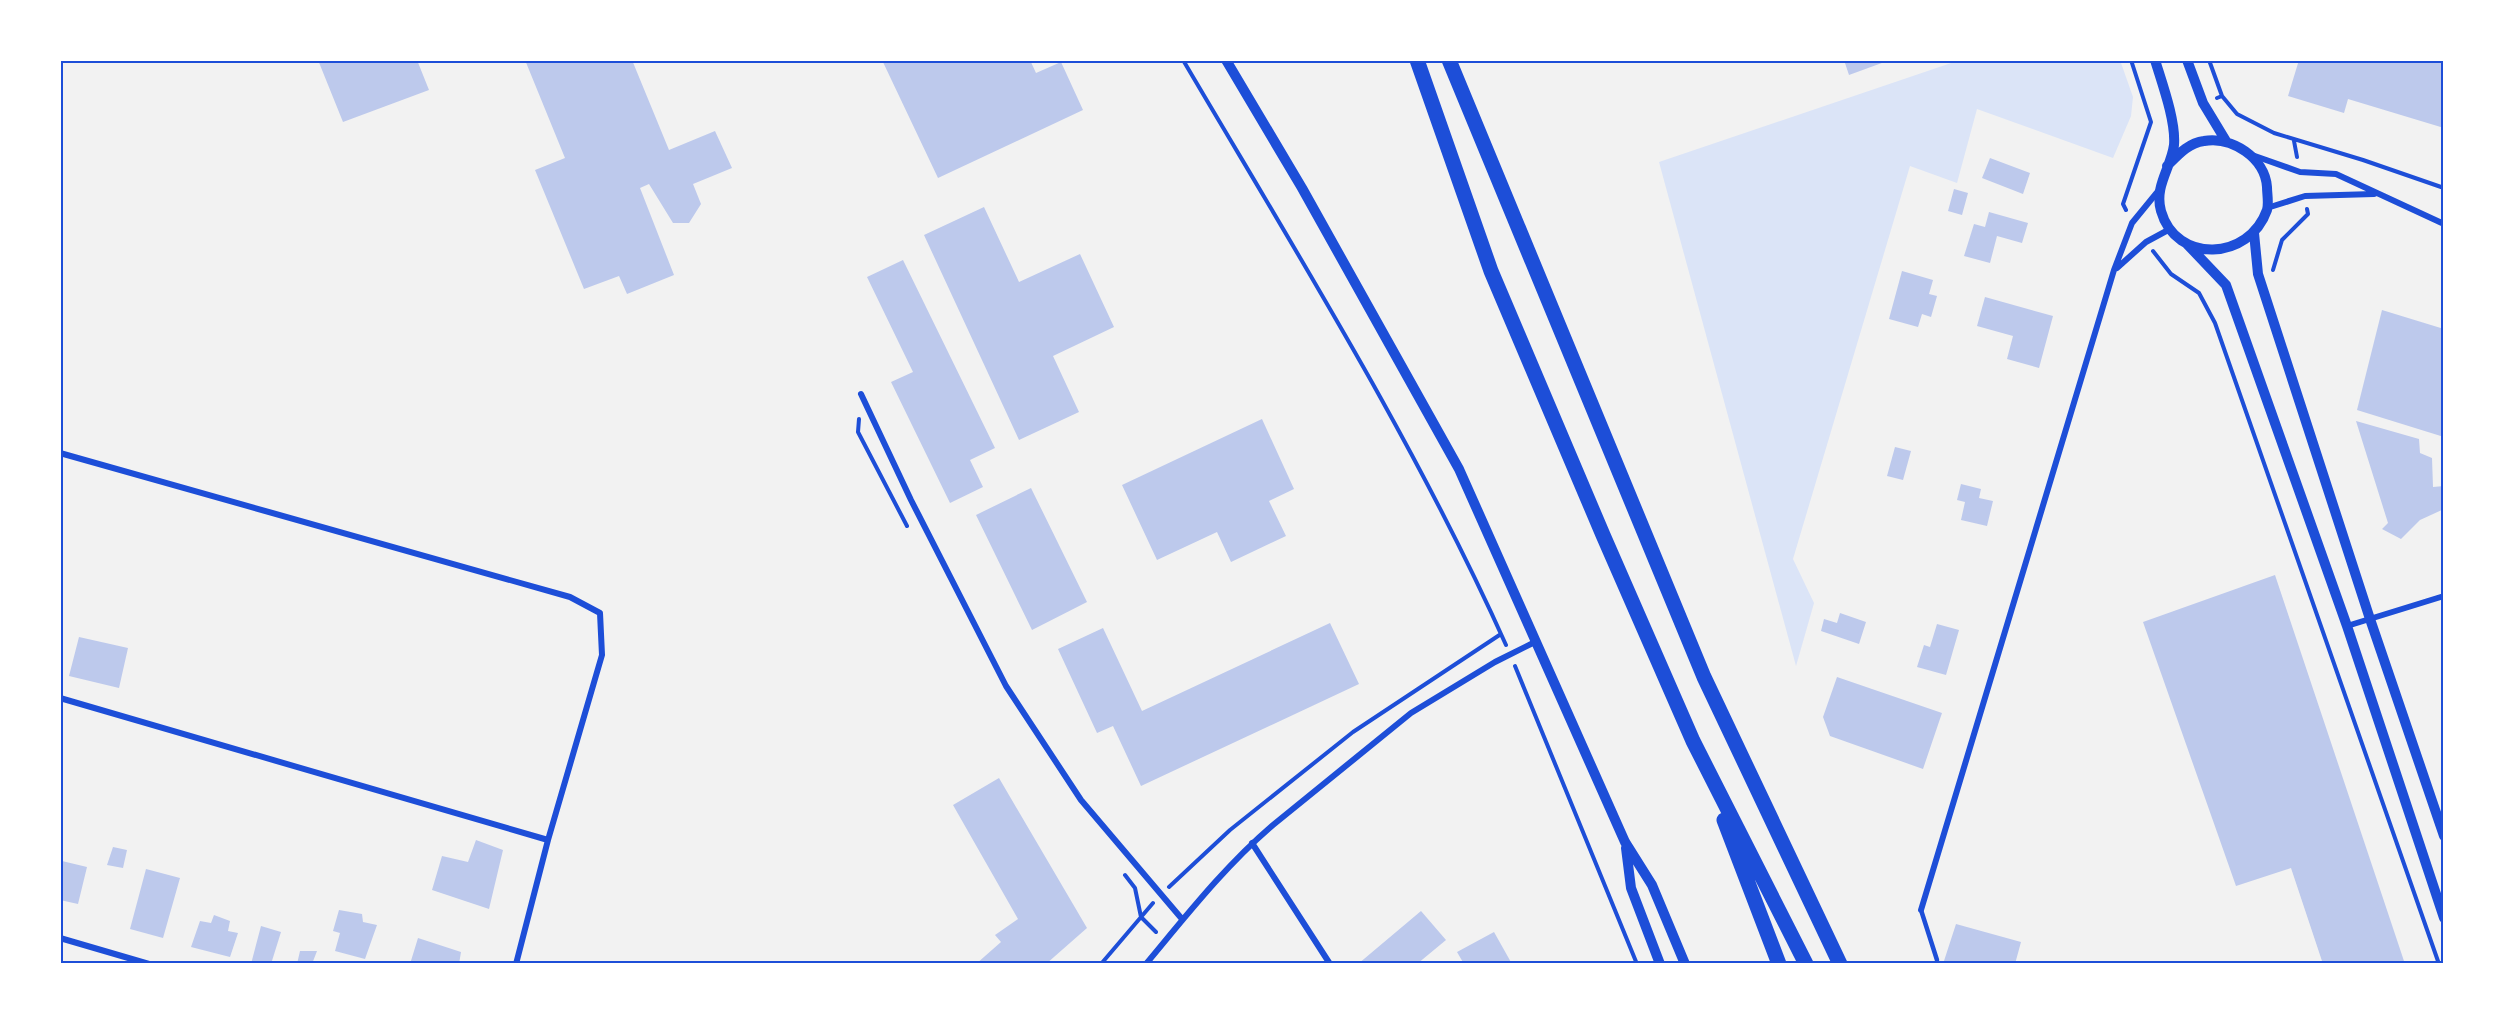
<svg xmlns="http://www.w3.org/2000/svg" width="2504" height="1024" viewBox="0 0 2504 1024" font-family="Bitter,serif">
<rect width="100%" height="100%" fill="#f2f2f2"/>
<!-- green -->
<path fill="#dbe4f7" d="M1960,60h160l13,37 -2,19 -18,42 -136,-49 -20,74 -47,-17 -117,393 21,44 -18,63 -137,-504z"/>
<!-- building -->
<path fill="#bdc9ec" d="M318,60h99l12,30 -86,32z
M525,60h107l37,90 46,-19 17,37 -39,16 8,20 -12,19h-16l-24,-39 -9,4 34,87 -47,19 -8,-18 -35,13 -49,-119 30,-12z
M882,60h148l6,13 25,-11 22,48 -145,68z
M1844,60h46l-41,15z
M2299,60h145v68l-96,-29 -4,14 -56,-17z
M1990,158l40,15 -7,21 -41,-16z
M1954,189l14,4 -6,22 -14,-4z
M984,207l35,75 61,-28 34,73 -61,29 26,56 -60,28 -95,-205z
M1989,212l39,11 -6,20 -25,-7 -7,27 -26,-7 10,-32 11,3z
M903,260l92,188 -25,12 13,27 -33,16 -59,-121 22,-10 -46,-95z
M1902,271l31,9 -4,14 8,2 -6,21 -9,-3 -4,13 -29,-8z
M1985,297l68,19 -14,52 -32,-9 6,-23 -36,-10z
M2382,310l62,19v108l-87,-27z
M1262,419l32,70 -25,12 17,35 -55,26 -14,-30 -60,28 -35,-75z
M2356,421l63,18 1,14 12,5 1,29 11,-1v23l-24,11 -19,19 -19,-10 6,-6z
M1895,447l16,4 -8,29 -16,-4z
M1961,484l20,5 -2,9 14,3 -6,25 -26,-6 4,-18 -8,-2z
M1031,488l56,114 -55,28 -56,-115z
M2275,575l130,389h-82l-32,-96 -55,18 -93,-264z
M1840,613l26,9 -7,22 -38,-13 3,-12 13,4z
M1330,623l29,61 -218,102 -28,-60 -16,7 -39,-84 45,-21 39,83z
M1937,624l22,6 -13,45 -29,-8 7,-22 6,2z
M79,637l49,11 -9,40 -50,-12z
M1837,677l105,36 -19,56 -93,-33 -7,-19z
M999,778l88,150 -41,36h-70l25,-22 -6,-7 23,-16 -65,-114z
M476,840l27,10 -14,59 -57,-19 10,-34 26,6z
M113,847l14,3 -4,18 -16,-3z
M62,861l25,6 -9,37 -18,-4z
M146,869l34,9 -17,60 -33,-9z
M339,910l23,4 1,8 14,3 -12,34 -30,-8 5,-18 -7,-2z
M1421,911l25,29 -29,24h-59z
M214,915l16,6 -2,10 10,2 -8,24 -39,-10 9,-26 11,2z
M1956,924l65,18 -6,22h-72z
M261,926l20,6 -10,32h-20z
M1494,932l18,32h-48l-7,-12z
M418,938l43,14 -2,12h-49z
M300,951h17l-5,13h-15z"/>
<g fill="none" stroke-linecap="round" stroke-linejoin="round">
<!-- path -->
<path stroke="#1d4ed8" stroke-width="4" d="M1183,60c113,192 232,382 323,585
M2209,60l13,36
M2217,98l5,-2 15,18 37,19 89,27 81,28
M2294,141l3,16
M2126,210l-3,-6 28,-82 -20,-62
M2153,251l18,23 28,19 16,30 224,641
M2273,270l9,-30 26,-26 -1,-5
M859,419l-1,13 49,94
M1515,666l122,298
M1125,875l10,13 6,29 15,15
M1169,887l61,-57 123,-98 148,-98
M1101,964l52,-61"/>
<!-- service -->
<path stroke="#1d4ed8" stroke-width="4.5" d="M1921,910l16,50"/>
<!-- minor -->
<path stroke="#1d4ed8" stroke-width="6" d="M2252,155l48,17 36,2 108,50
M2267,208l38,-12 69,-2
M2117,268l29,-26 24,-13
M861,394l50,106 95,186 75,114 101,119
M60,453l510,144 30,16 2,42 -54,185 -32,124
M2347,626l97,-30
M60,698l488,142
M1252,843l78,121
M1921,910l193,-640 18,-47 27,-33
M60,938l89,26
M1146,964c40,-48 79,-98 127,-139l138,-112 84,-51 42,-21"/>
<!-- tertiary -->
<path stroke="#1d4ed8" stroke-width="10" d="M1226,60l76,128 157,281 166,373 27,43 33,79
M2155,60c7,23 21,61 19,85 -3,23 -20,41 -13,66 15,53 88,50 106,-1 2,-7 0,-16 0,-23 -2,-29 -35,-51 -63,-46 -16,2 -26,14 -37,25
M2187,60l16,43 23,38
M2254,233l4,41 112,345 74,217
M2186,243l40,42 121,341 97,292
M1626,848l5,40 29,76"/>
<!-- trunk -->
<path stroke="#1d4ed8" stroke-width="15" d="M1417,60l74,211 112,264 90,206 113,223
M1449,60l255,617 136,287
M1724,820l55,144"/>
</g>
<!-- border -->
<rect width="2504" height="1024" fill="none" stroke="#ffffff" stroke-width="123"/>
<rect x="62" y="62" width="2380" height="900" fill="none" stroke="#1d4ed8" stroke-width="2"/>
</svg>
